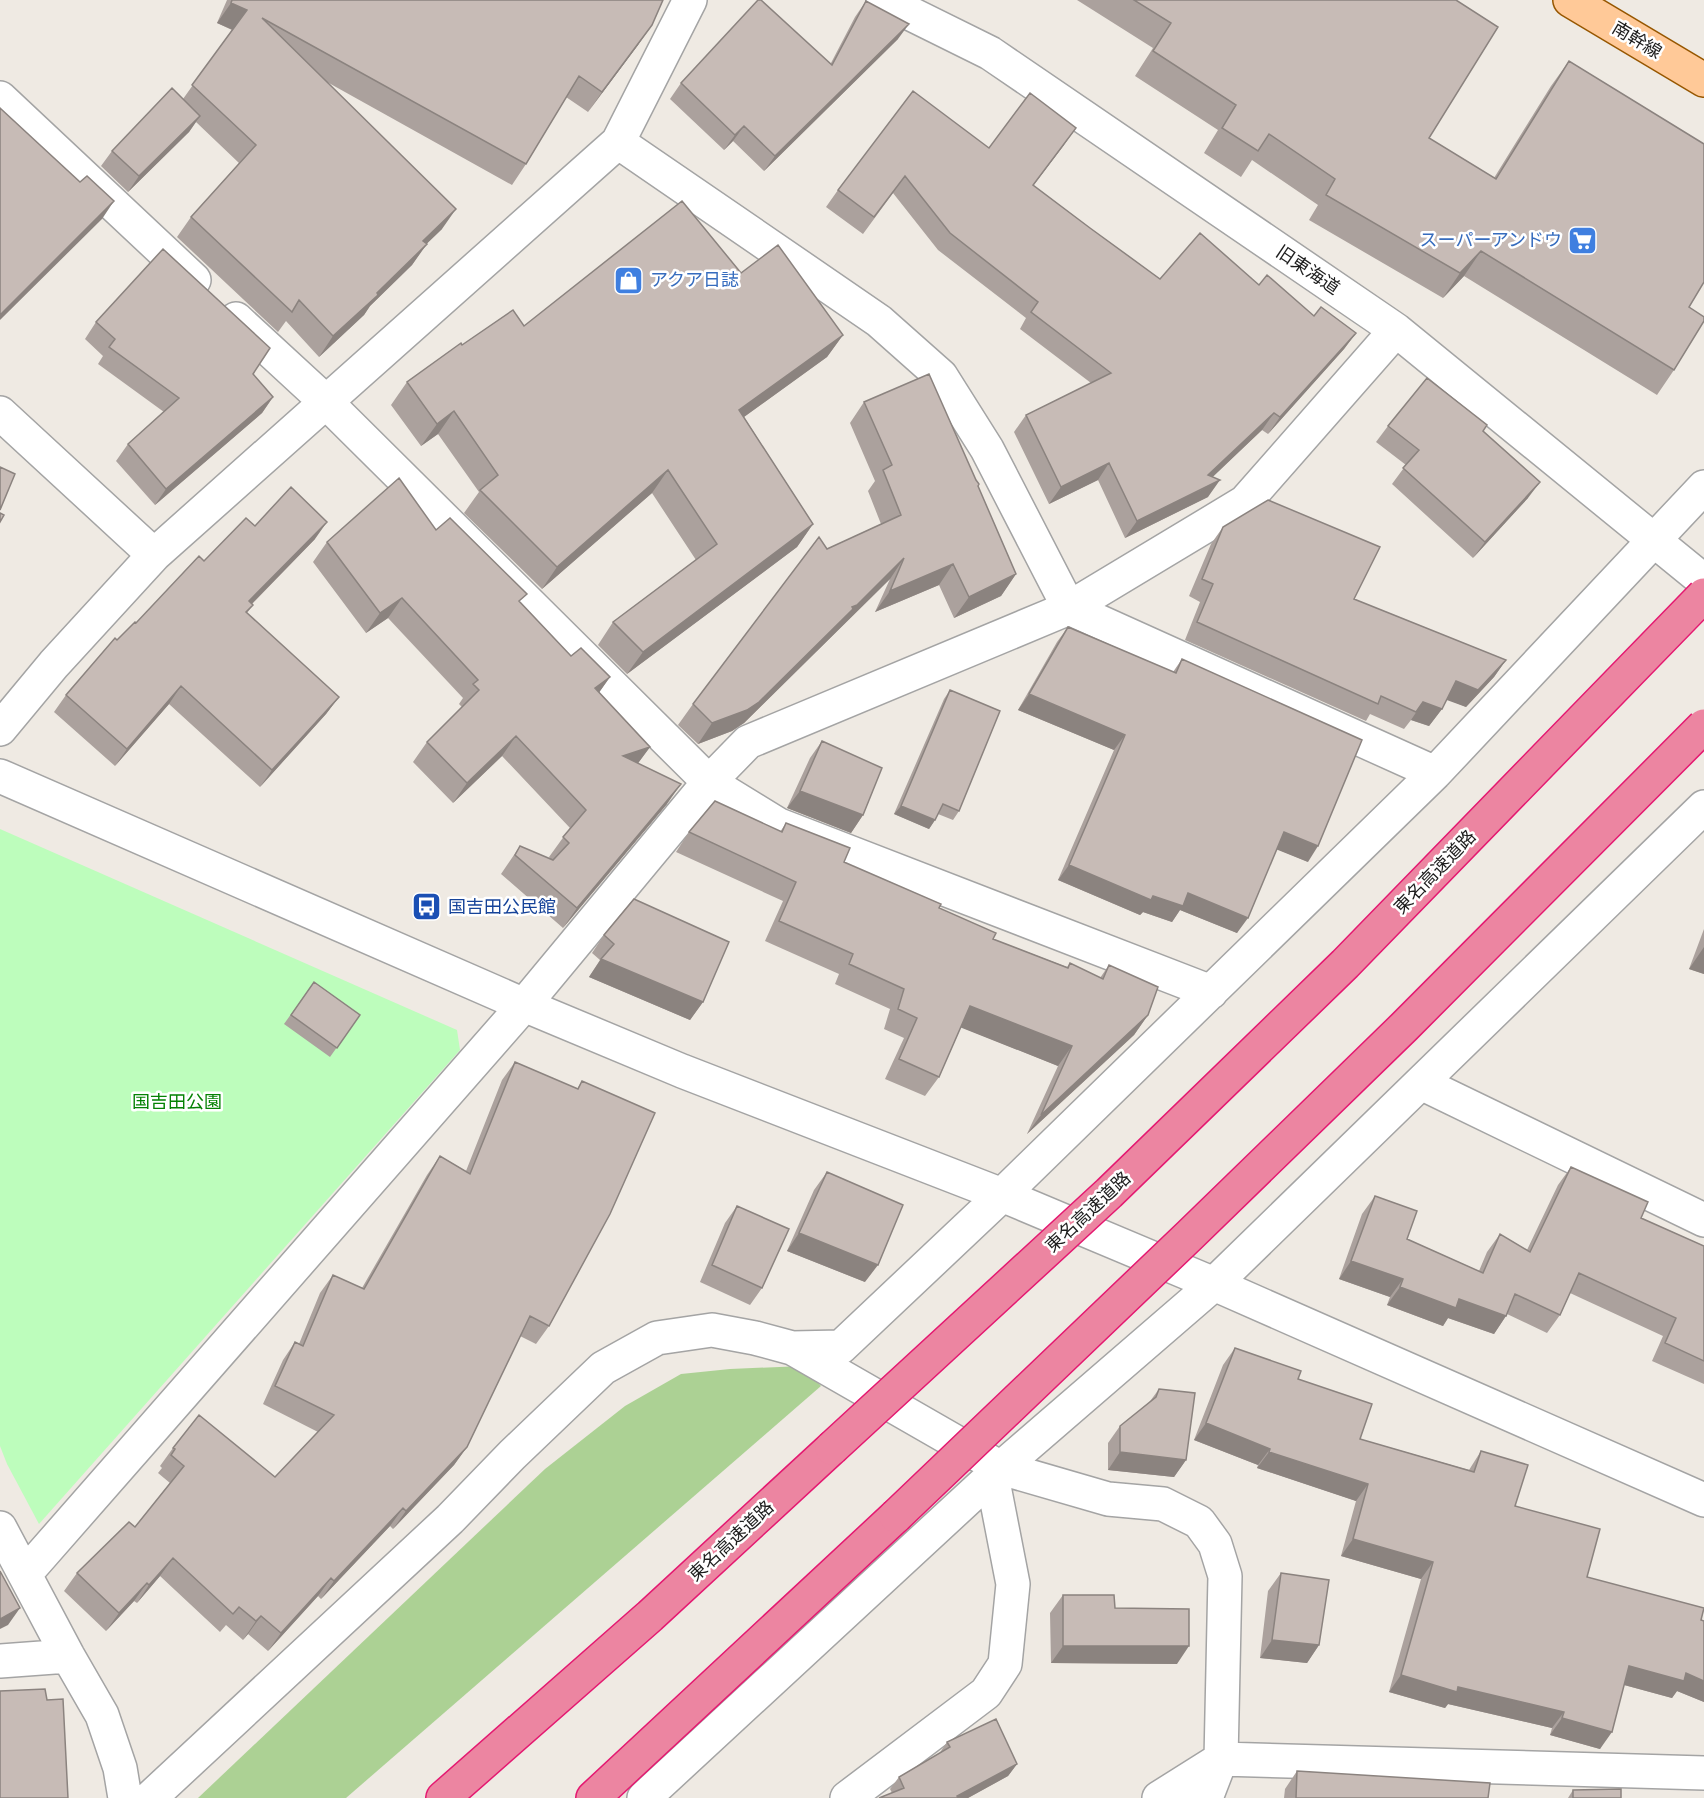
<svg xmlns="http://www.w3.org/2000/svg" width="1704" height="1798" viewBox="0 0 1704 1798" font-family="'Exo 2','Noto Sans JP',sans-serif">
<rect width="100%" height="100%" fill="#efeae3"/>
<!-- forest -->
<path fill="#acd194" d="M803,1366l18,20 -475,412h-148l347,-329 80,-63 56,-32 49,-5z"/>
<!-- park -->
<path fill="#bdfdbc" d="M0,829l457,201 3,20 -421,474 -32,-60 -7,-18z"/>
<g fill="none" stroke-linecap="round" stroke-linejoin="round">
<defs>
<path id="minor" d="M883,0l107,53 406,277 308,251
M0,98l194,182
M618,142l261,179 62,55 46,73 82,159 366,165
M236,319l89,82 384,381 70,43 432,167
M0,413l154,142
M0,729l54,-65 100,-109 464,-413 72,-142
M0,776l524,229 158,66 320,124 212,89 490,216
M1421,1083l283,137
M792,1348l209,120 107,31 55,5 36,18 16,22 10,32 -4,183 -15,39
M0,1528l68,128 34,59 18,53 5,30
M25,1574l499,-569 185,-223 39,-40 321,-134 176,-106 151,-172
M0,1661l68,-5
M150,1798l300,-279 62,-64 91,-87 54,-30 55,-8 43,8 37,10 49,-1 161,-152 433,-422 269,-286
M644,1798l357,-330 213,-184 490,-477
M847,1798l139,-105 19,-29 8,-80 -21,-108
M1159,1798l62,-39 483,14"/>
<path id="major" d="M1570,0l134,80"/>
<path id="highway" d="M443,1798l207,-182 182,-168
M593,1798l303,-282"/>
</defs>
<!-- minor casing -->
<use href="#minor" stroke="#a4a4a4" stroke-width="36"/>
<!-- major casing -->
<use href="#major" stroke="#975700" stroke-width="36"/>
<!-- highway casing -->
<use href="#highway" stroke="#e41971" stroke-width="36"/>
<!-- minor -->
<use href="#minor" stroke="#fff" stroke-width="33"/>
<!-- major -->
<use href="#major" stroke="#ffc998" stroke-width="33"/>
<!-- highway -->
<use href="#highway" stroke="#ec85a1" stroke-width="33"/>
<defs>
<path id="highway-bridge" d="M832,1448l277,-255 236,-229 359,-369
M896,1516l294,-281 214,-208 300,-301"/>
</defs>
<!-- highway-bridge casing -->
<use href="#highway-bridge" stroke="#e41971" stroke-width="36" stroke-linecap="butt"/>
<!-- highway-bridge -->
<use href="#highway-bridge" stroke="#ec85a1" stroke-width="33"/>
</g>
<!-- wall -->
<path fill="#aba19d" d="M227,0h436l-25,45 -50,67 -22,-15 -40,67 -14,21 -185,-103 115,147 -16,15 -14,21 -42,41 -6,9 -45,42 -33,-36 -8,11 -101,-95 14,-20 48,-54 -43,-41 -7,10 -61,60 -27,-26 11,-15 71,-52 49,-69 -15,-7z
M1077,0h379l-27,138 65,40 57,-92 18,-25 120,246 -15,63 -17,25 -193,-119 -21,22 -134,-78 9,-15 -66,-45 -11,17 -37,-24 14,-23 -83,-54 18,-28z
M866,1l32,38 -134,132 -31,-30 -9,9 -54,-51 11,-16 150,-20 24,-46z
M1064,145l-31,40 57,43 70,51 99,6 55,31 42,17 -12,16 -76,85 -6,-4 -50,47 -4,20 -83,41 -27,-58 -49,24 -35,-72 12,-17 65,-32 -71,-54 6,-11 -88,-68 -45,-57 -30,41 -37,-27 12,-17 151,-42z
M741,273l102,62 -16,22 -83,60 69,107 -16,23 -170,127 -29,-29 15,-23 83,-62 -44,-67 -110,96 -78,-76 15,-21 -41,-58 -17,12 -30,-41 16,-23 55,-37 62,-19z
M96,322l157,52 20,23 -11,16 -107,92 -39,-44 12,-17 36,-32 -66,-48 5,-8 -18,-17z
M864,402l114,84 38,88 -15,22 -47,22 -15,-33 -64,27 15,-33 -146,144 -12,8 -34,13 -20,-19 15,-21 134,-155 54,-25 -13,-33 7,-10 -25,-58z
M1388,426l95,6 45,66 -55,60 -81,-74 14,-19 -30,-23z
M255,526l60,13 -63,65 1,1 -6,8 92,84 -13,17 -66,73 -91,-83 -54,62 -61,-54 12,-17 51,-55 19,-17z
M1223,527l131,72 152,61 -12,17 -28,30 -19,-8 -5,10 -13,17 -18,-6 -7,9 -34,-15 -4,7 -181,-81 15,-38 -11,-6 22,-52z
M436,530l85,73 50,53 39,21 -11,15 51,55 -12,16 29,41 -104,124 -62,-54 19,-28 31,14 -2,-3 21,-29 -68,-72 -49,47 -40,-41 14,-20 35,-35 -3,-3 4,-6 -75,-80 -22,15 -53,-71 14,-20z
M1068,627l105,45 9,-13 126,203 -31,-13 -40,84 -57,-23 -8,12 -29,-10 -3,3 -82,-35 56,-130 -96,-40 39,-68z
M950,690l9,121 -6,9 -15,-6 -3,6 -6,9 -35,-15 50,-115z
M822,741l41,74 -12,18 -64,-25 23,-50z
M786,823l58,39 95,46 54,31 74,28 3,-4 30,15 9,-13 39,50 -14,20 -107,99 31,-68 -97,-39 -22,50 -14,19 -40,-17 19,-41 -20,-9 6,-20 -55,-25 4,-10 -74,-33 18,-40 -107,-49 13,-20h91z
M1704,929v45l-15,-5z
M604,935l99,67 -13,18 -101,-43 11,-17 -8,-7z
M314,982l46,33 -30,42 -46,-33z
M515,1062l62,27 5,-8 -33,245 -13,18 -16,-8 -53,111 -13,18 -61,64 -3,-3 -69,73 -3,-3 -50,55 -20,-17 -5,6 -17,-15 -6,7 -60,-56 -23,27 -3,-2 -28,30 -42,-40 13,-18 58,-46 35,-44 -12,-10 4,-5 -2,-2 13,-18 102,29 43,-45 -55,-28 20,-44 12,-18 4,2 21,-51 13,-18 29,13 65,-113 13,-19 26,15 36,-91z
M1571,1167l70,51 63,28v138l-52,-23 11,-25 -93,-43 -10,22 -13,18 -40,-19 -13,20 -46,-16 -5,8 -56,-21 3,-8 -51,-18 23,-65 13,-18 32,43 72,32 8,-19 13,-18 27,16 31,-65z
M827,1172l38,110 -78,-31 27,-61z
M737,1206l25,82 -12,17 -50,-23 25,-59z
M1235,1348l63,31 62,60 109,31 12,-19 34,55 72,71 117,44v81l-27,-11 -5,7 -48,-13 -24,64 -50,-14 2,-7 -104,-24 -3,4 -56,-16 32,-113 -80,-23 15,-55 -99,-33 1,-3 -64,-25 29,-75z
M1159,1389l27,71 -12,17 -66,-7v-27l12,-17 28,-22z
M1281,1573l38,72 -12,18 -47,-5 8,-67z
M1063,1595l52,13 62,56 -126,-1 -1,-50z
M947,1742l70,22 -9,12 -40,22h-89l13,-5 -2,-4 9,-12 40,-23z
M1297,1771l191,27h-204l1,-9z
M1573,1790l48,8h-53z"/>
<!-- shaded-wall -->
<path fill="#8b837f" d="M231,3l16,7 -14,20 -16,-7z
M909,24l-11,15 -134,132 11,-15z
M652,25l-14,20 -50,67 14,-20z
M200,116l-11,16 -61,60 11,-16z
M744,126l-11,15 -9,9 11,-15z
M1076,128l-12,17 -43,57 12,-17z
M114,201l-12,18 -102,101v-5z
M456,209l-14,20 -33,32 14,-20z
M427,244l-15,21 -42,41 -6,9 -45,42 14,-21z
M1481,251l-17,25 -21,22 17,-25z
M1356,333l-12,16 -76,85 12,-17z
M843,335l-16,22 -104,75 16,-22z
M273,397l-11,16 -107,92 11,-16z
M454,411l-16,23 -17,12 16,-22z
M1274,413l-12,17 -65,62 23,-12 -12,17 -83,41 12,-17 71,-46z
M1109,463l-11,17 -49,24 12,-17z
M668,470l-16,23 -110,96 15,-22z
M1540,482l-12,16 -55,60 12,-16z
M327,522l-12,17 -78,80 12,-18z
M813,524l-16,23 -170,127 16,-22z
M904,558l-14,21 -146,144 -12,8 -34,13 14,-21 140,-116z
M953,564l-14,21 -64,27 15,-21z
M1016,574l-15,22 -47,22 15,-21z
M402,598l-14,20 -22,15 14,-20z
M1506,660l-12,17 -28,30 -22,-8 12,-18z
M610,677l-14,20 -1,-9z
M181,686l-12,18 -54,62 12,-17z
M1029,694l96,41 -11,15 -96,-40z
M339,697l-13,17 -66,73 12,-17z
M1423,702l19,7 -13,17 -18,-6z
M516,736l-14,20 -49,47 14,-20z
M650,747l-14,19 -13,-10z
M681,784l-14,20 -104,124 14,-20z
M800,791l63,24 -12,18 -64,-25z
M901,806l34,14 -6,9 -35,-15z
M1284,832l34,14 -10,16 -35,-14z
M1069,865l84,31 35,-3 60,25 -11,15 -57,-23 -8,12 -29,-10 -3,3 -82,-35z
M1704,947v27l-15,-5z
M601,959l102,43 -13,18 -101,-43z
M970,1006l102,40 -14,20 -101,-40z
M1148,1015l-14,20 -107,99 14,-19z
M799,1233l79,32 -13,17 -78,-31z
M1351,1261l52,18 -13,18 -51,-18z
M1400,1287l59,12 47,17 -12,18 -46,-16 -5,8 -56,-21z
M1206,1423l64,26 -12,16 -64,-25z
M467,1447l-13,18 -61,64 13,-18z
M1120,1452l66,8 -12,17 -66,-7z
M1269,1452l99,32 -12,17 -99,-33z
M403,1508l-13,18 -69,73 13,-18z
M1353,1539l80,23 -12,17 -80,-23z
M173,1558l-13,18 -23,27 12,-18z
M331,1578l-13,18 -50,55 13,-18z
M147,1583l-13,18 -28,30 13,-18z
M20,1608l-12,17 -8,4v-10z
M261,1616l-13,18 -5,6 13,-19z
M1272,1640l47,5 -12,18 -47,-5z
M1063,1646h126l-12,18 -126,-1z
M1629,1666l57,7 18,8v21l-27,-11 -5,7 -55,-15z
M1401,1675l57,12 106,25 -12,16 -104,-24 -3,4 -56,-16z
M1562,1718l50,14 -12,17 -50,-14z
M1017,1764l-9,12 -40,22h-12l1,-2z"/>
<!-- building -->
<path fill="#c7bbb6" stroke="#8b837f" stroke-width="1.5" d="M232,0h431l-11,25 -50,67 -23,-16 -53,88 -264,-146 194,191 -33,32 4,3 -50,49 1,2 -45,41 -34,-36 -7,12 -101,-95 65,-72 -64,-60 55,-75 -16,-7z
M758,0h3l71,65 34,-64 43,23 -134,132 -31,-30 -9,9 -54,-52z
M1134,0h322l42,27 -69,111 67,41 73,-118 135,83v138l-15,25 15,10v4l-30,49 -193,-119 -21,22 -134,-78 9,-16 -66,-45 -11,17 -36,-23 14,-23 -83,-54 18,-28z
M172,88l28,28 -61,60 -27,-25z
M913,91l76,57 41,-55 46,35 -43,57 57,43 70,51 40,-46 59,52 8,-10 47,41 7,-9 35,26 -76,84 -6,-4 -66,62 12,5 -83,41 -28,-58 -48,24 -35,-72 85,-42 -80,-61 7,-10 -88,-69 -45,-57 -31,41 -36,-27z
M0,108l80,74 7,-6 27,25 -114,114z
M682,201l59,72 37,-28 65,90 -104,75 74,114 -170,128 -30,-30 104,-78 -49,-74 -111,97 -77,-77 18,-15 -44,-64 -17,13 -30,-42 54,-39 1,2 51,-35 11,16z
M163,249l107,99 -17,26 20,23 -107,92 -38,-45 51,-46 -70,-51 6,-8 -19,-17z
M929,374l47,106 3,4 -1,2 38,88 -47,23 -16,-33 -63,27 14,-33 -47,47 -5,2 1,2 -94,93 -12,8 -35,13 -19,-19 126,-167 8,12 74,-34 -18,-45 9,-5 -28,-63z
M1427,378l60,47 -4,6 57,51 -55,60 -82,-74 16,-18 -31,-24z
M0,467l15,7 -15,36z
M399,478l37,52 14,-12 77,76 -8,7 52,55 10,-8 29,29 -15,11 55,59 -27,9 58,28 -104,124 -62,-53 5,-9 33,14 16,-17 -6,-6 23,-27 -70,-74 -49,47 -40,-41 52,-52 -6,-6 5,-4 -76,-82 -22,15 -53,-71z
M291,487l36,35 -78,79 4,4 -7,7 93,85 -67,73 -91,-84 -54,63 -61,-54 49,-57 2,2 18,-18 1,1 63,-67 5,5 42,-43 9,8z
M1268,500l112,47 -26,52 152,61 -28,30 -22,-9 -14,28 -19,-7 -7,10 -35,-16 -3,8 -181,-82 16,-38 -11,-5 21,-52z
M0,513l4,2 -4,7z
M1068,627l108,46 6,-14 180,81 -44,106 -34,-14 -36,86 -60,-25 -5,13 -30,-10 -2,4 -82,-35 56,-130 -96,-41z
M950,690l50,21 -41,100 -16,-7 -8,16 -34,-14z
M822,741l60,27 -19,47 -63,-24z
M715,801l67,31 4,-9 64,25 -6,14 97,42 -2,4 57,25 -3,6 75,29 2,-5 33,16 6,-14 49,22 -10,28 -107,100 31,-69 -102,-40 -31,71 -40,-18 18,-41 -19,-9 6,-20 -55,-25 4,-10 -74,-33 17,-39 -107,-50z
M634,899l95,43 -26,60 -102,-43 13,-15 -10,-9z
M314,982l46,33 -23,33 -46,-33z
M515,1062l63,27 4,-8 73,32 -45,101 -61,112 -19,-10 -63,131 -61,64 -3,-3 -69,73 -3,-3 -50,55 -20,-17 -5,5 -17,-14 -6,7 -60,-56 -24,27 -2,-2 -28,30 -42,-40 52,-51 6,5 49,-61 -13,-11 4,-6 -2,-1 26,-33 76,62 59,-62 -59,-29 20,-44 8,4 30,-71 31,14 76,-133 30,18z
M1571,1167l77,35 -7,16 63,28v115l-39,-18 11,-25 -97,-45 -19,42 -45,-21 -9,22 -47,-17 -3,9 -56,-21 3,-8 -52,-18 24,-65 42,15 -10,28 76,34 17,-39 30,18z
M827,1172l76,33 -25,60 -79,-32z
M737,1206l52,23 -27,59 -50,-23z
M1235,1348l66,23 -3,8 74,25 -12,35 114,33 7,-21 47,14 -13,41 85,23 -13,48 117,31 -3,12 3,1v60l-18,-8 -2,8 -55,-15 -17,66 -50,-14 2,-6 -106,-25 -1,5 -56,-17 32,-113 -80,-23 15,-55 -99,-32 1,-3 -64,-26z
M1159,1389l36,4 -9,67 -66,-8v-26l36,-29z
M0,1571l20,37 -20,11z
M1281,1573l48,7 -10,65 -47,-5z
M1063,1595h51l1,13 74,1v37h-126z
M45,1689l2,11 16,-1 5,99h-68v-107z
M996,1719l21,45 -60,32 1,2h-79l25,-10 -5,-11 51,-30 -3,-5z
M1297,1771l193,12 -2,15h-192z
M1621,1789v9h-48v-8z"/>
<!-- icons -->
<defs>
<symbol id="supermarket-square" viewBox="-11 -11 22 22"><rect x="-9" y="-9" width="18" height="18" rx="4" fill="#3f7fe0" stroke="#fff"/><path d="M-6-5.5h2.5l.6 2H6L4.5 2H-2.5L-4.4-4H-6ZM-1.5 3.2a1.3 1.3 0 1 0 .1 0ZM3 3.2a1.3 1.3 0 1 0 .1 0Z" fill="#fff"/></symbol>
<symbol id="shop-square" viewBox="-11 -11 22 22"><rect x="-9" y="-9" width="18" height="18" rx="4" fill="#3f7fe0" stroke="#fff"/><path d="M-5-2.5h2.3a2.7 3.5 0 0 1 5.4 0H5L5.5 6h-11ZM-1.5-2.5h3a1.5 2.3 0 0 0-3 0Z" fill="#fff"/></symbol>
<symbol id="bus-square" viewBox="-11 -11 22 22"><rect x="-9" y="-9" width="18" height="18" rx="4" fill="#1a4fb4" stroke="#fff"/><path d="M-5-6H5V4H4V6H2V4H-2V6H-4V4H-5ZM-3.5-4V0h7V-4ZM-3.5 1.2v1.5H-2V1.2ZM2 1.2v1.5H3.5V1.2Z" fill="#fff"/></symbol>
</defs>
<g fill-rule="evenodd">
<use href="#supermarket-square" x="1566" y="224" width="33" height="33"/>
<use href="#shop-square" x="612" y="264" width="33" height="33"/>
<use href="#bus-square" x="410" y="890" width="33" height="33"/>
</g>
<g text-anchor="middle" stroke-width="5" stroke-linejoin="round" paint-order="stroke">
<!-- street labels -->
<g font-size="18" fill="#1d1d1d" stroke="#fff">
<text transform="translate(1637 40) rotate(31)" y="6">南幹線</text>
<text transform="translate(1308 270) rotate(34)" y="6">旧東海道</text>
<text transform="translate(1435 872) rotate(-46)" y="6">東名高速道路</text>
<text transform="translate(1088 1212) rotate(-43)" y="6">東名高速道路</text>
<text transform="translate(731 1541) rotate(-43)" y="6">東名高速道路</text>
</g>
<!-- shop labels -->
<g font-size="18" fill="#366cbe" stroke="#fff" text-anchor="end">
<text x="1562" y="246">スーパーアンドウ</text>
<text x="650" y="286" text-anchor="start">アクア日誌</text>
</g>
<!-- transit labels -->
<g font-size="18" fill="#164399" stroke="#fff" text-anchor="start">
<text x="448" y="913">国吉田公民館</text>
</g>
<!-- park labels -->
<g font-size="18" fill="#058204" stroke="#fff">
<text x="177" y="1108">国吉田公園</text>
</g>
</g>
</svg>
